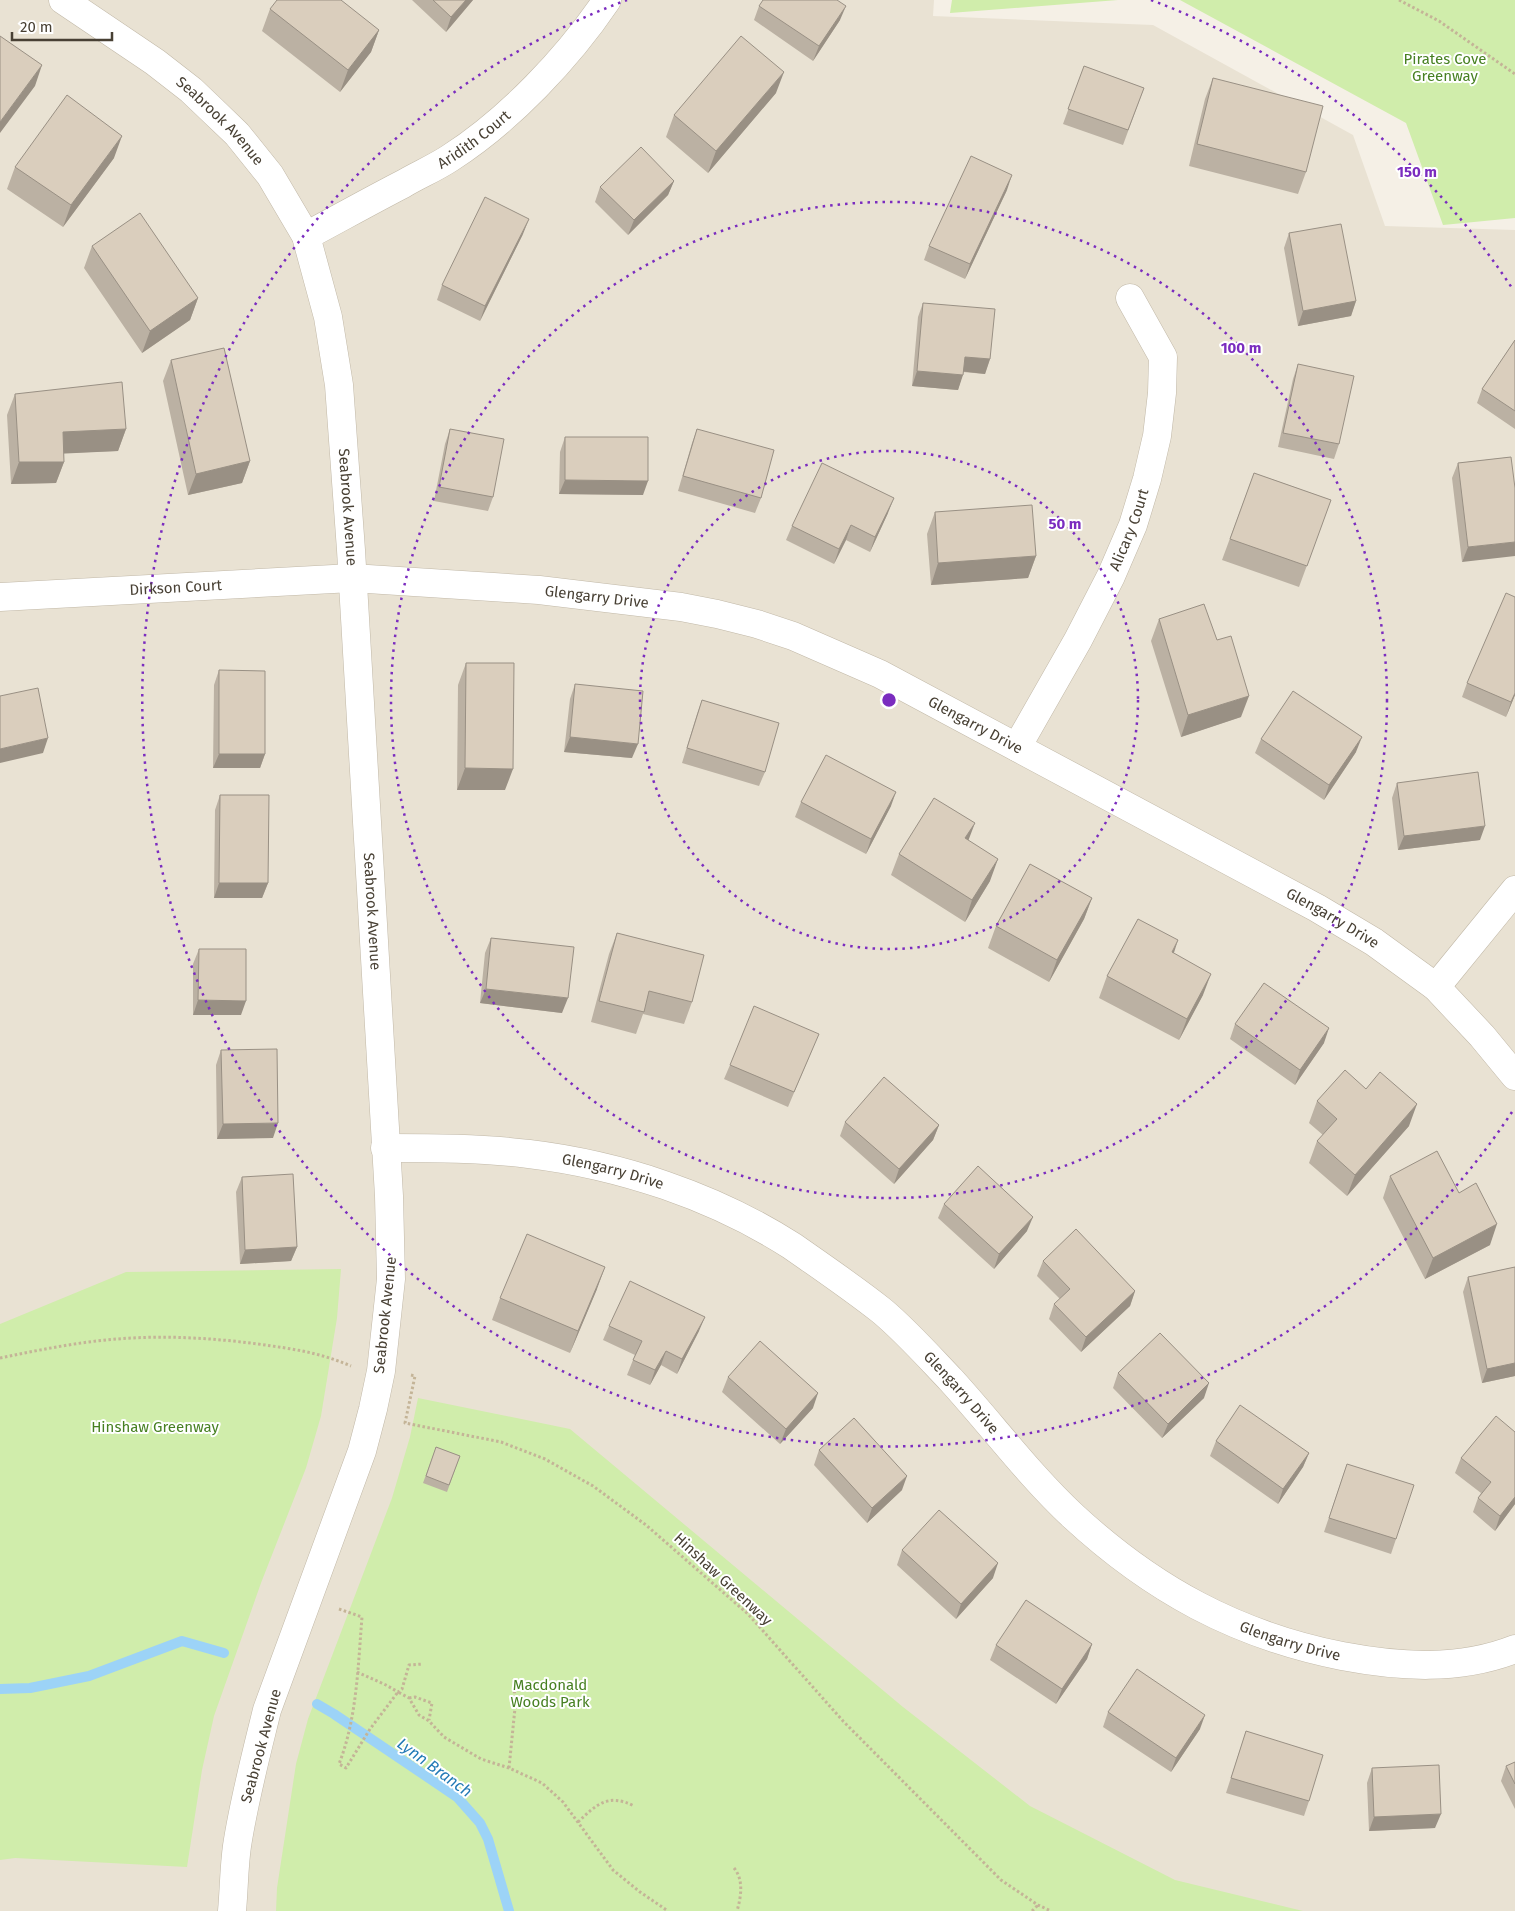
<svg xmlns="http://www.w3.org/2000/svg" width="1515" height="1911" viewBox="0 0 1515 1911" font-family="'Fira Sans',sans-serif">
<rect width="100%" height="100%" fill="#f5f0e6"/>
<!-- residential -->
<path fill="#e9e2d3" d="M0,0h934l-1,16 220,9 200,110 32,91 130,4v1681h-1515z"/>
<!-- green -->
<path fill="#d0edab" d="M952,0h166l-168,13z
M1180,0h335v218l-72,7 -37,-102z
M341,1269l-4,49 -16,98 -15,52 -45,115 -47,133 -12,54 -15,97 -172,-9 -15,2v-536l126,-52z
M418,1398l152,31 333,278 127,99 145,74 128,31h-1027l1,-23 19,-124 12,-45 84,-221 18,-61z"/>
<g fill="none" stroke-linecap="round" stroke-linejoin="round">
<!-- stream -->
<path stroke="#9cd3f7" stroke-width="10" d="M0,1689l30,-1 59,-12 93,-35 42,12
M317,1704l17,10 123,83 23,26 8,16 21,72"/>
<defs>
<g id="street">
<path id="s1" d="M63,0l92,62 36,28 22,21 24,23 33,41 36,61 22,81 11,68 12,165 38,646 2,83 -10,92 -8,38 -11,42 -95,259c-11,45 -23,90 -30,136 -3,21 -3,44 -5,65"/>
<path id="s2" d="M306,236c32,-17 64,-35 97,-52 15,-9 32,-16 47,-26 59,-38 118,-100 157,-158"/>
<path id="s3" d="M0,597l352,-19 187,12 142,17 36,7 40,10 36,12 87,38 437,234 57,34 62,45 46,49 33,40"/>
<path id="s4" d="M1017,747l61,-107 33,-64 22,-51 14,-46 10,-43 5,-43 1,-36 -33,-59"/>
<path d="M1436,987l79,-97"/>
<path id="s5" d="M385,1148c48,0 96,0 144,6 91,11 185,42 263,92 30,21 61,42 90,65 25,21 47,46 69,69 41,45 78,95 122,136 79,73 163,119 269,140 58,11 117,15 173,-7"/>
</g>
</defs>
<!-- street casing -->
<use href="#street" stroke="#c1b8a7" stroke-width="29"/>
<!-- path -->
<path stroke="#c4b497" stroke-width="3" stroke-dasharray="2.5 2.5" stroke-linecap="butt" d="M1399,0l40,21 76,53
M0,1358c39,-8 78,-16 117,-19 47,-4 95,-1 141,5 35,5 60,8 93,22
M411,1375l4,1 -10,47 96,19 44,17 48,27 53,39 102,89 95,107 158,159 37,25 13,6
M339,1609l23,8c-4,49 -5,101 -23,147l7,4 24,-39 28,-37 11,6 10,17 10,6 15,16 37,22 28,9 33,15 21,19 50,68 27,22 28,19
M357,1672l29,13 12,7 4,-3 7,-24 14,-1
M409,1698l6,-1 17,6 -3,17
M509,1768l6,-60 -1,-30
M578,1822c19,-18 30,-29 56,-16
M734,1868c10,12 7,29 3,43
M1032,1911l6,-6"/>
<!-- street -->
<use href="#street" stroke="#fff" stroke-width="28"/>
</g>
<!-- wall -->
<path fill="#bbb1a3" d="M412,0h61l-27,32z
M759,6l81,14 -27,41 -59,-41z
M270,9l109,21 -8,22 -31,40 -78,-61z
M1084,66l60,22 -21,57 -60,-21z
M1213,78l93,94 -8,22 -109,-28 16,-67z
M776,93l-68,80 -42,-36 8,-22z
M114,158l-51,69 -56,-38 8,-22z
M674,181l-6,14 -40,40 -33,-33 5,-15z
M1007,190l-42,89 -41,-19 5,-14z
M1289,233l67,68 -5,15 -53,10 -14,-78z
M523,234l-43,87 -43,-21 5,-15z
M92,246l106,52 -8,22 -48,33 -58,-85z
M923,303l67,56 -5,15 -22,-2 -5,18 -46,-4 6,-69z
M1515,340v89l-38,-26 5,-14z
M171,360l79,101 -8,22 -54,12 -25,-114z
M1298,364l41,80 -5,15 -56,-12 15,-68z
M15,394l111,35 -8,22 -54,2v9l-8,21 -45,1 -4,-69z
M450,429l43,68 -5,14 -54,-10 11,-57z
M697,429l64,69 -6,15 -77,-22 14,-48z
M565,437l78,58 -84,-1 1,-42z
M1511,457l-49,105 -10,-84 6,-15z
M1254,473l77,27 -32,87 -77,-27z
M935,512l101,44 -8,22 -97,7 -4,-51z
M888,513l-18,39 -24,-12 -12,24 -48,-24 6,-14z
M1159,619l82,98 -60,20 -30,-96z
M466,663l39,127h-48l1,-105z
M219,670l46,84 -5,14h-47l1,-83z
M1467,683l48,12 -9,22 -44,-20z
M575,684l57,74 -68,-6 6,-53z
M702,700l63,72 -6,14 -77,-23 15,-49z
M1261,739l95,13 -32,48 -69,-47z
M1397,783l83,57 -82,10 -6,-52z
M220,795l48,88 -6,15h-48l1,-88z
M801,802l90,4 -25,48 -71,-37z
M968,841l22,40 -25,41 -74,-47 8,-21z
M1092,898l-8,21 -35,63 -61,-34 8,-22z
M617,933l75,69 -8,22 -41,-10 -7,20 -45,-12 18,-68z
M491,938l71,75 -82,-10 5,-50z
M199,949l42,66h-48v-51z
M1174,953l29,42 -24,45 -80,-42 8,-22z
M1235,1024l89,19 -29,42 -65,-46z
M813,1048l-25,59 -64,-28 6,-14z
M221,1050l52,88 -56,1 -1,-74z
M1317,1101l92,25 -62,70 -38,-33 8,-22 6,-6 -14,-12z
M845,1122l94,3 -6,15 -39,44 -54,-48z
M1390,1176l69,17 31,52 -65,34 -42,-81z
M242,1177l55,70 -6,14 -51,3 -4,-72z
M944,1204l83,27 -33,38 -56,-51z
M1043,1261l92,30 -5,15 -49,46 -32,-33 5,-15 6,-5 -23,-23z
M1515,1267v109l-33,7 -19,-91 5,-15z
M597,1289l-27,64 -78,-33 8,-22z
M609,1326l90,5 -22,43 -16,-9 -11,20 -23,-10 8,-20 -32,-15z
M1118,1373l86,25 -42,40 -49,-50z
M728,1377l85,31 -33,36 -58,-52z
M1515,1432v72l-20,27 -22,-19 5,-14 3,-5 -26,-20 6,-15z
M1216,1441l93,12 -6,14 -25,37 -68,-48z
M436,1447l24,9 -13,36 -24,-9z
M819,1450l83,40 -35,33 -53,-58z
M1347,1464l49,75 -5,15 -67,-22z
M902,1550l91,28 -37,41 -59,-54z
M1092,1644l-5,15 -31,45 -66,-44 6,-15z
M1108,1712l92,17 -29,43 -68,-45z
M1246,1731l63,70 -5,15 -78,-23z
M1515,1762v47l-14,-28 5,-15z
M1372,1768l63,60 -66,3 -2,-48z"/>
<!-- shaded-wall -->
<path fill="#999084" d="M466,0h7l-27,32 5,-15z
M846,6l-6,14 -27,41 6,-15z
M379,30l-8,22 -31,40 8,-22z
M42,65l-7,21 -35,47v-11z
M784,72l-8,21 -68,80 8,-22z
M122,136l-8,22 -51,69 8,-22z
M1012,175l-5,15 -42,89 5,-15z
M674,181l-6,14 -40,40 6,-15z
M529,219l-6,15 -43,87 5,-15z
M198,298l-8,22 -48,33 8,-22z
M1356,301l-5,15 -53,10 5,-15z
M965,357l25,2 -5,15 -26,-3z
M917,371l46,4 -5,15 -46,-4z
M126,429l-8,22 -63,3 8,-22z
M250,461l-8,22 -54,12 8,-21z
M19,462h45l-8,21 -45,1z
M565,480l83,1 -5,14 -84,-1z
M894,498l-6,15 -18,39 5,-15z
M851,525l-5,15 -12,24 5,-15z
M1515,542v14l-53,6 6,-15z
M1036,556l-8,22 -97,7 7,-22z
M1515,693v2l-9,22 5,-15z
M1249,696l-8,21 -60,20 7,-22z
M570,737l68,7 -6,14 -68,-6z
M1362,737l-6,15 -32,48 5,-15z
M48,738l-5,15 -43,10v-14z
M219,754h46l-5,14h-47z
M465,768l48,1 -8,21h-48z
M896,792l-5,14 -25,48 5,-15z
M975,823l-8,21 -2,-6z
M1485,826l-5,14 -82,10 6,-14z
M998,859l-8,22 -25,41 7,-22z
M219,883h49l-6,15h-48z
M1092,898l-8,21 -35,63 8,-22z
M1178,940l-7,22 1,-10z
M1211,974l-8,21 -24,45 8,-21z
M486,989l82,9 -6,15 -82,-10z
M198,1000l48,1 -5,14h-48z
M1329,1028l-5,15 -29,42 5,-15z
M1417,1104l-8,22 -62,70 8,-21z
M278,1123l-5,15 -56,1 6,-15z
M939,1125l-6,15 -39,44 5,-15z
M1033,1217l-6,14 -33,38 5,-15z
M1497,1224l-7,21 -65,34 8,-21z
M297,1247l-6,14 -51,3 5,-14z
M605,1267l-8,22 -27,64 8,-22z
M1135,1291l-5,15 -49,46 5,-15z
M705,1317l-6,14 -22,43 5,-15z
M666,1351l-5,14 -11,20 5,-15z
M1515,1363v13l-33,7 5,-14z
M1209,1383l-5,15 -42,40 6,-14z
M818,1393l-5,15 -33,36 6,-15z
M1309,1453l-6,14 -25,37 5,-15z
M907,1476l-5,14 -35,33 5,-15z
M1515,1497v7l-20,27 5,-15z
M998,1563l-5,15 -37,41 5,-15z
M1092,1644l-5,15 -31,45 6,-15z
M1205,1715l-5,14 -29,43 5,-14z
M1441,1814l-6,14 -66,3 5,-14z"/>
<!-- building -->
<path fill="#dacebd" stroke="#999084" d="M277,0h64l38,30 -31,40 -78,-61z
M433,0h33l-15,17z
M763,0h74l9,6 -27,40 -60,-40z
M0,36l42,29 -42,57z
M741,36l43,36 -68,79 -42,-36z
M1084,66l60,22 -16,42 -60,-21z
M1213,78l110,28 -17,66 -109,-28z
M67,95l55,41 -51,69 -56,-38z
M641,147l33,34 -40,39 -34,-33z
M971,156l41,19 -42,89 -41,-18z
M485,197l44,22 -44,87 -43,-21z
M140,213l58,85 -48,33 -58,-85z
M1341,224l15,77 -53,10 -14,-78z
M923,303l72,6 -5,50 -25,-2 -2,18 -46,-4z
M1515,340v71l-33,-22z
M224,348l26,113 -54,13 -25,-114z
M1298,364l56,12 -15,68 -56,-11z
M122,382l4,47 -63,3 1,30h-45l-4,-68z
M450,429l54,10 -11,58 -54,-10z
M697,429l77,21 -13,48 -78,-22z
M565,437h83v44l-83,-1z
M1511,457l4,31v54l-47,5 -10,-84z
M822,463l72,35 -19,39 -24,-12 -12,24 -47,-23z
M1254,473l77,27 -24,66 -77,-27z
M1032,505l4,51 -98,7 -3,-51z
M1506,593l9,4v96l-4,9 -44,-19z
M1204,604l13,36 14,-4 18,60 -61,19 -29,-96z
M466,663h48l-1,106 -48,-1z
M219,670l46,1v83h-46z
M575,684l68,7 -5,53 -68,-7z
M38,688l10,50 -48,11v-53z
M1293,691l69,46 -33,48 -68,-46z
M702,700l77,23 -14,49 -78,-24z
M826,755l70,37 -25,47 -70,-37z
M1478,772l7,54 -81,10 -7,-53z
M220,795h49l-1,88h-49z
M934,798l41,25 -10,15 33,21 -26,41 -73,-46z
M1030,864l62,34 -35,62 -61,-34z
M1138,919l40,21 -6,12 39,22 -24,45 -80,-43z
M617,933l87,22 -12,47 -43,-11 -5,21 -45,-11z
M491,938l83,9 -6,51 -82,-9z
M199,949h47v52l-48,-1z
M1264,983l65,45 -29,42 -65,-46z
M754,1006l65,28 -25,58 -64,-27z
M277,1049l1,74 -55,1 -2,-74z
M1345,1070l21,19 14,-17 37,32 -62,71 -38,-34 20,-22 -20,-18z
M884,1077l55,48 -40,44 -54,-47z
M1437,1151l22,42 17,-10 21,41 -64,34 -43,-82z
M978,1166l55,51 -34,37 -55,-50z
M293,1174l4,73 -52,3 -3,-73z
M1076,1229l59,62 -49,46 -32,-33 16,-15 -27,-28z
M527,1234l78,33 -27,64 -78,-33z
M1515,1267v96l-28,6 -19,-92z
M630,1281l75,36 -23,42 -16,-8 -11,19 -22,-10 9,-19 -33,-15z
M1160,1333l49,50 -41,41 -50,-51z
M760,1341l58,52 -32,36 -58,-52z
M1240,1405l69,48 -26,36 -67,-48z
M1496,1416l19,16v65l-15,19 -22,-18 13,-16 -30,-24z
M854,1418l53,58 -35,32 -53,-58z
M436,1447l24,9 -11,29 -23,-9z
M1347,1464l67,21 -18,54 -67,-21z
M939,1510l59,53 -37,41 -59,-54z
M1026,1600l66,44 -30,45 -66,-44z
M1137,1669l68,46 -29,43 -68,-46z
M1246,1731l77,24 -14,46 -78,-23z
M1515,1762v22l-9,-18z
M1439,1765l2,49 -67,3 -2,-49z"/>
<!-- distance rings -->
<g fill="none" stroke="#7b2cbf" stroke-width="2.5" stroke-dasharray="2.5 5">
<circle cx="889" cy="700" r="249"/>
<circle cx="889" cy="700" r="498"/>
<path d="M1512 1112A747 747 0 1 1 627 0M1151 0A747 747 0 0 1 1512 288"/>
</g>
<g text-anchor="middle" stroke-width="4" stroke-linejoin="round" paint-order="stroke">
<!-- park labels -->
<g font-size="15" fill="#478022" stroke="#fff">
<text x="1445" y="64">Pirates Cove<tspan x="1445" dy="17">Greenway</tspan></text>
<text x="155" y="1432">Hinshaw Greenway</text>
<text x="550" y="1690">Macdonald<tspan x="550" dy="17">Woods Park</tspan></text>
</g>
<!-- street labels -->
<g font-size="15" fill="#484034" stroke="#fff">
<text dy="5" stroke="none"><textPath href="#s1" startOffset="199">Seabrook Avenue</textPath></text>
<text dy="5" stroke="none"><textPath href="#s2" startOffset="194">Aridith Court</textPath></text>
<text dy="5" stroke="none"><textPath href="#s1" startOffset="619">Seabrook Avenue</textPath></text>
<text dy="5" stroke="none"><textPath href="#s4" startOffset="245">Alicary Court</textPath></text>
<text dy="5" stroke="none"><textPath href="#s3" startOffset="176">Dirkson Court</textPath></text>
<text dy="5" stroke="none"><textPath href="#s3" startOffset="598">Glengarry Drive</textPath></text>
<text dy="5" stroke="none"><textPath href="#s3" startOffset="1002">Glengarry Drive</textPath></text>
<text dy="5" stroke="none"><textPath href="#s1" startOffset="1024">Seabrook Avenue</textPath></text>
<text dy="5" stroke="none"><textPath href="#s3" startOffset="1408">Glengarry Drive</textPath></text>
<text dy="5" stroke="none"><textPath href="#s5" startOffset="230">Glengarry Drive</textPath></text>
<text transform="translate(385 1315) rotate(-84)" y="5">Seabrook Avenue</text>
<text dy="5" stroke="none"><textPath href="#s5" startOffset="650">Glengarry Drive</textPath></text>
<text transform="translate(723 1579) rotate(43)" y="5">Hinshaw Greenway</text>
<text dy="5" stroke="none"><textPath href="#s5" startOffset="1070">Glengarry Drive</textPath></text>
<text transform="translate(261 1746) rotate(-75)" y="5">Seabrook Avenue</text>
</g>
<!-- water labels -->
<g font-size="16" font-style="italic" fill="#227ab6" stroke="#fff">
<text transform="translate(435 1767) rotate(36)" y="6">Lynn Branch</text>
</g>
</g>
<circle cx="889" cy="700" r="8" fill="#7b2cbf" stroke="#fff" stroke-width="2.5"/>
<g font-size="15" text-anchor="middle" font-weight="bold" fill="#7b2cbf" stroke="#fff" stroke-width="4" stroke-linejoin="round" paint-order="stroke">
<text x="1417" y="177">150 m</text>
<text x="1241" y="353">100 m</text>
<text x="1065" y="529">50 m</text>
</g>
<!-- scale -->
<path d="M12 32v8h100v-8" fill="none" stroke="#484034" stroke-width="2.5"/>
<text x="20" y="32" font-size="15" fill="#484034" stroke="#ffffff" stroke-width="4" paint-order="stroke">20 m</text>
</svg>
